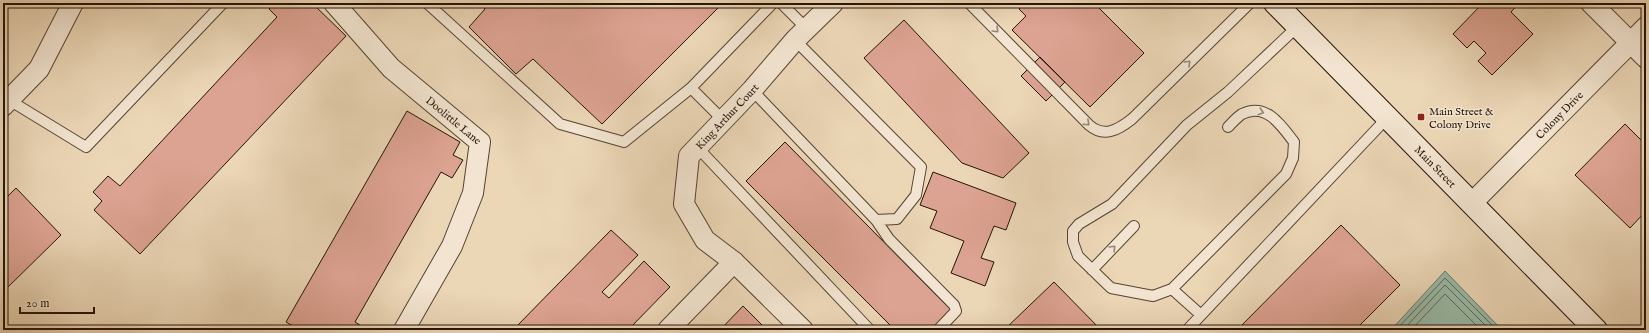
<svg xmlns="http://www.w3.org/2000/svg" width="1649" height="333" viewBox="0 0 1649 333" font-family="'IM FELL English',serif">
<rect width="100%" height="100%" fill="#ebd6b6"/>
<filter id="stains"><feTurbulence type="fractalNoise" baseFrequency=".005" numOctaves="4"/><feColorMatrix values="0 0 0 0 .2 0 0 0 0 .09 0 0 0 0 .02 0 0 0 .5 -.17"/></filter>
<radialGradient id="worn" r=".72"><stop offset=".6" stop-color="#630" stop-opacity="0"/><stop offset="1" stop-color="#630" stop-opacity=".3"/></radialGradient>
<!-- water -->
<path fill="#99baa8" stroke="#6b7867" d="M1445,271l57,59h-111z"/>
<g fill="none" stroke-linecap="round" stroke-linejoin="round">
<!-- shore -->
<path stroke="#5f6757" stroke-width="1" d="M1396,330l49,-52 52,52
M1403,330l42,-45 45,45
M1411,330l34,-36 36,36"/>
</g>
<!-- building -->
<path fill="#dda392" stroke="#251406" d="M274,3h38l34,33 -206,218 -46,-44 8,-9 -9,-9 15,-16 12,10 157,-169 -8,-8z
M479,3h244l-121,121 -69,-65 -17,15 -47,-47 16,-18z
M1025,3h69l50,50 -54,54 -78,-77 14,-14 -7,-7z
M1483,3h36l-8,9 22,22 -41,41 -14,-14 8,-8 -12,-12 -7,7 -14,-14z
M904,20l125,133 -26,25 -41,-15 -98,-105z
M1040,57l25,25 -19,19 -25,-25z
M407,111l53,31 -7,13 10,5 -11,18 -11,-6 -86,150 11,7v1h-66l-14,-8z
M1625,124l21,21v66l-16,17 -55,-53z
M785,142l166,168 -20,20h-36l-149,-149z
M933,172l83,31 -10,27 -12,-4 -13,32 13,4 -9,24 -34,-13 13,-32 -34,-13 7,-17 -17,-6z
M16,188l45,47 -58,57v-91z
M1341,225l59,60 -45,45h-118z
M611,230l27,25 -36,37 7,6 35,-37 26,26 -42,43h-115z
M1054,282l47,48h-97z
M743,306l24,24h-47z"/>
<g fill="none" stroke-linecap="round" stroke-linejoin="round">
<defs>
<path id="lane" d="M427,3l133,121 64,18 67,-54
M781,3l26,26
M969,3l120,122c15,13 29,5 43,-6l118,-116
M752,90l124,130 21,-1 19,-24 5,-28 -126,-127
M9,100l77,47 137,-144
M723,120l-32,-32 82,-85
M698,148l172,182
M876,220l13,19 65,66 2,6 -18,19
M1092,270l42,-44
M1172,289l-19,7 -42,-8 -33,-32 -5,-14v-11l6,-7 33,-20 75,-79 41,-33 70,-66
M1201,315l-29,-26 114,-115 7,-16 1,-16c-13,-17 -28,-40 -52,-28 -5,3 -10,9 -14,13
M1187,330l200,-212"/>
<g id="street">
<path id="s1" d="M334,3l57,65 89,74 -7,51 -21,53 -48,84"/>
<path d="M1591,3l55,55"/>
<path d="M3,106l36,-37 34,-66"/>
<path id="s2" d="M1472,203l174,-176"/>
<path d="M668,330l66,-68"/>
<path id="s3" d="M803,330l-69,-68 -29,-22 -21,-36 5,-48 63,-66 43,-50 38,-37"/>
</g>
<g id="secondary">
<path id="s4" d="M1275,3l321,327"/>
</g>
</defs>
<!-- lane casing -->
<use href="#lane" stroke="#564432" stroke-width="12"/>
<!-- street casing -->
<use href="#street" stroke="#564432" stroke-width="22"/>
<!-- secondary casing -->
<use href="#secondary" stroke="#251406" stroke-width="24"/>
<!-- lane -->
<use href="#lane" stroke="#f2e4d0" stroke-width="10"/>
<!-- street -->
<use href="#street" stroke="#f2e4d0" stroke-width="20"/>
<!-- secondary -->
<use href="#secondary" stroke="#f2e4d0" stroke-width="22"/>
</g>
<!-- one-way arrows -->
<defs><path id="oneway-chevron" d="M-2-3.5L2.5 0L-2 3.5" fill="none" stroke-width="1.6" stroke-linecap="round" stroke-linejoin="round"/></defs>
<g stroke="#968675">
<use href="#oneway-chevron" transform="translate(996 30) rotate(45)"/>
<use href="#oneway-chevron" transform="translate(1188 63) rotate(-45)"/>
<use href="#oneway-chevron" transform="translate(1261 112) rotate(17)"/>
<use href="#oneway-chevron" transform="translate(1087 123) rotate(43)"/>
<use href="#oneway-chevron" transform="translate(1113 248) rotate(-46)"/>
</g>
<!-- markers -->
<rect fill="#8f2418" stroke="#f2e4d0" stroke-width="1.5" x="1417" y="113" width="8" height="8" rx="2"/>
<g text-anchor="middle" stroke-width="3" stroke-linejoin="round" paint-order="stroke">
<!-- poi labels -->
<g font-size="11" fill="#251406" stroke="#f2e4d0" text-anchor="start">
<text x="1429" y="115">Main Street &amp;<tspan x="1429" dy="13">Colony Drive</tspan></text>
</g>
<!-- street labels -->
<g font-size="11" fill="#251406" stroke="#f2e4d0">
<text dy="4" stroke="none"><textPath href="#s2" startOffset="124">Colony Drive</textPath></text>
<text dy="4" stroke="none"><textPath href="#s3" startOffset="278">King Arthur Court</textPath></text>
<text dy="4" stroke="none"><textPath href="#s1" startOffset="168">Doolittle Lane</textPath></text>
<text dy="4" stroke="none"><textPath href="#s4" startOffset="229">Main Street</textPath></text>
</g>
</g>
<!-- margin -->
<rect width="1649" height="333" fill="none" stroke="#ebd6b6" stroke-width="16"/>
<rect x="4" y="4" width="1641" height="325" fill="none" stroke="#251406" stroke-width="2"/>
<rect x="8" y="8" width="1633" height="317" fill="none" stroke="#251406"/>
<!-- scale -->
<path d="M20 307v6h74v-6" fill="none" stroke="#251406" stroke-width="2"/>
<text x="26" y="307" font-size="12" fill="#251406" stroke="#f2e4d0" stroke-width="3" paint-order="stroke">20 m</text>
<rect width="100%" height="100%" filter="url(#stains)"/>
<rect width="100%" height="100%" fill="url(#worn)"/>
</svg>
